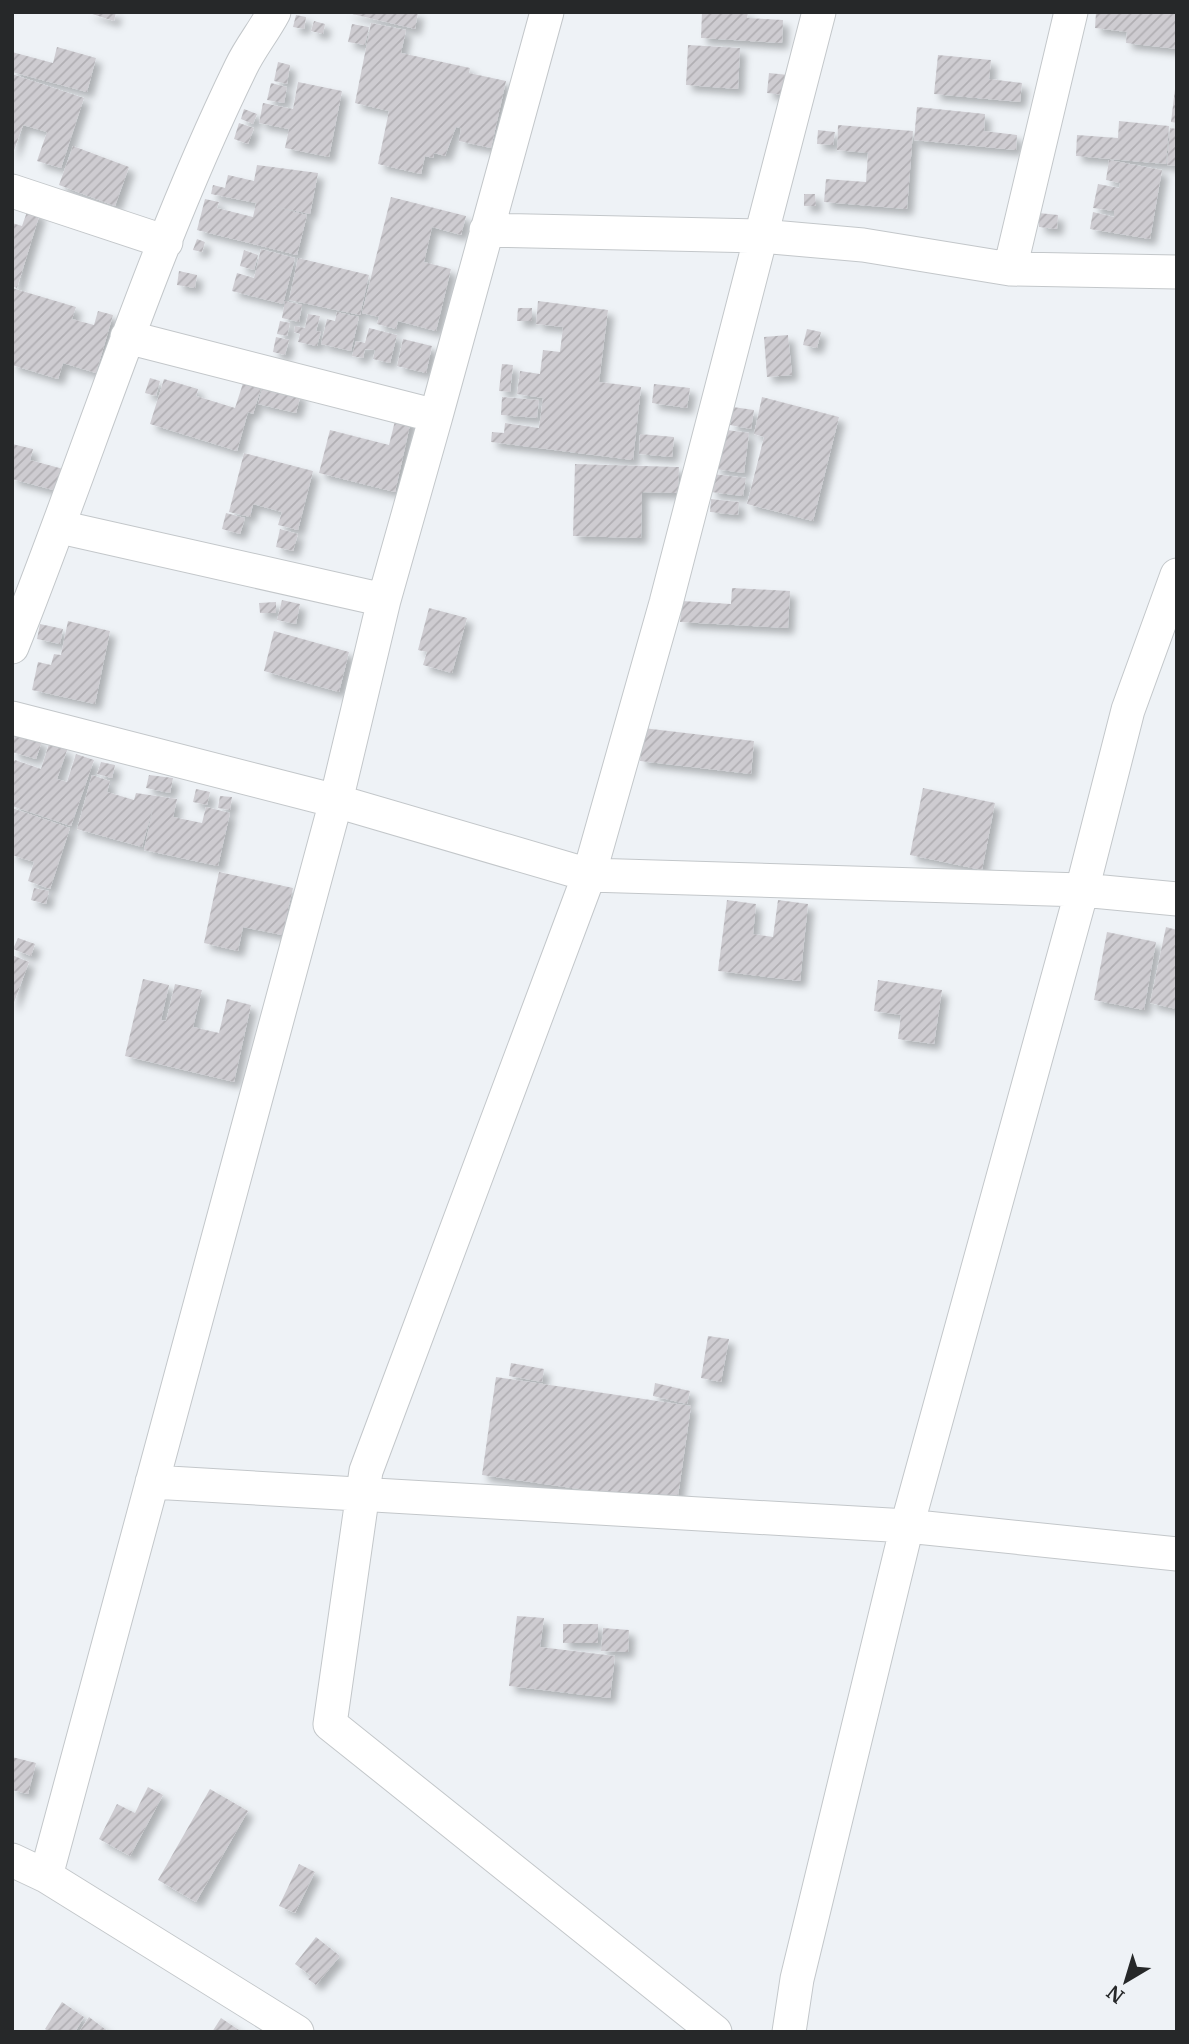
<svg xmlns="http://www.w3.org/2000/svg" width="1189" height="2044" viewBox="0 0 1189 2044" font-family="Merriweather,serif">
<defs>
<pattern id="building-hatch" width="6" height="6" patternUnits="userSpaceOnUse" patternTransform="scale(1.75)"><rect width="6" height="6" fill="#ceccd1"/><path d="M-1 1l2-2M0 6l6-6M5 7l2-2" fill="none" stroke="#b1afb3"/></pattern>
<filter id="shadow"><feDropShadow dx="6" dy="6" stdDeviation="3.5" flood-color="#0004"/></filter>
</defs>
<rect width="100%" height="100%" fill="#eef2f6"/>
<!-- building -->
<path fill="url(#building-hatch)" filter="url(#shadow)" d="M86,12h30l-2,9z
M344,12h74l-3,17z
M702,12h46l-1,6 36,2 -1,23 -81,-5z
M1096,12h81v37l-51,-6 1,-11 -32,-4z
M296,15l10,2 -2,12 -11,-2z
M314,21l11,3 -2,10 -12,-3z
M371,23l35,7 -5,23 69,15 -1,5 37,8 -15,67 -32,-7 2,-13 -5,-1 -11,29 -11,-3 -1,5 -8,-2 -4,18 -43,-10 11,-53 -34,-8z
M352,24l17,3 -4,18 -17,-3z
M688,45l52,3 -2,41 -52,-4z
M57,47l39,11 -9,34 -75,-20v-20l41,11z
M938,55l53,5 -2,19 33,4 -2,19 -86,-8z
M278,62l12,3 -3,19 -13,-3z
M769,73l19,2 -3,20 -18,-2z
M12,74l72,24 -23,70 -24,-7 10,-29 -24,-7 -11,31z
M298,82l44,9 -13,66 -44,-9 4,-19 -30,-6 4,-20 30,6z
M271,83l16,4 -3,16 -17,-3z
M1175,89h2v34l-6,-1z
M917,107l68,7 -1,17 33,4 -1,15 -102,-10z
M244,109l13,5 -4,10 -12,-5z
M1119,121l50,5 -3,38 -90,-8 1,-21 41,3z
M239,123l15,5 -6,16 -14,-5z
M838,125l75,6 -6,78 -83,-7 2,-23 40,3 2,-29 -31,-3z
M1170,128l7,1v37l-10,-1z
M818,130l17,2 -2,13 -16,-1z
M73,146l56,21 -14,39 -56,-21z
M1109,160l53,10 -12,69 -60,-10 3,-17 21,5v-6l-21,-3 5,-24 21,4 1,-5 -14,-3z
M257,165l61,8 -8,41 -38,-8 35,9 -10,40 -100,-25 8,-31 14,3 -2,6 36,9 3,-14 -45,-9 2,-9 12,3 3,-13 26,6z
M804,194h11l1,12h-12z
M391,197l75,19 -5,19 -29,-8 -8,35 27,7 -15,62 -38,-10 -2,8 -19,-5 2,-7 -17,-4z
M28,209l12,4 -23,75 -5,-2v-63l10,3z
M1039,213l19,2 -1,14 -18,-2z
M197,239l8,3 -3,10 -9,-2z
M261,249l34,9 -12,46 -51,-13 5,-18 17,5z
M244,250l14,5 -4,15 -14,-4z
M298,258l71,17 -9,40 -71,-15z
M179,271l18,4 -2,13 -18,-3z
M12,288l64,19 -4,12 22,6 4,-14 15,4 -17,58 -33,-10 -5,16 -46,-14z
M285,301l17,4 -3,17 -17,-4z
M538,301l70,9 -9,72 42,5 -8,73 -142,-18 1,-10 12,1 1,-10 34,5 4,-30 -26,-4 3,-23 20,3 3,-24 17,2 3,-25 -27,-3z
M518,308h14v13h-15z
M337,312l22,5 -8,34 -30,-7 6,-25 8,2z
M308,314l12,2 -4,15 5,1 -4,14 -19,-4 2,-8 -6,-2 1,-6 10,2z
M280,321l10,2 -3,13 -10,-2z
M369,328l28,7 -7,28 -17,-4 2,-9 -10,-1 -2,9 -11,-2 4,-15 9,2z
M807,329l14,3 -4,16 -14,-3z
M788,335l4,40 -25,2 -3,-40z
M276,337l13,3 -4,15 -12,-3z
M403,339l29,7 -6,27 -29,-7z
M502,364l11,1 -3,27 -11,-1z
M245,377l18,5 -10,32 -5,-2 -11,39 -87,-27 14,-45 34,10 -2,7 39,12z
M150,378l10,3 -4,15 -11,-3z
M654,384l36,4 -3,20 -35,-5z
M263,385l38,9 -5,19 -38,-9z
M502,397l37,3 -2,18 -36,-3z
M762,397l77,20 -26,104 -66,-17 17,-67 -10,-3z
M733,407l21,3 -3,19 -21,-4z
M397,413l15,3 -17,76 -76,-19 11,-43 59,15z
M720,429l29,4 -5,40 -29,-4z
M640,434l34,3 -2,20 -33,-3z
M12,444l21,5 -3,11 33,9 -6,22 -45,-12z
M244,453l69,18 -15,59 -20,-5 4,-13 -29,-8 -3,13 -21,-5z
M575,464l104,3 -1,26 -36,-1 -1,46 -68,-2z
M713,474l33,4 -3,18 -32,-4z
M711,499l28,3 -1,13 -28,-3z
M226,513l19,5 -5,16 -18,-5z
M280,529l18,5 -5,17 -17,-4z
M732,588l58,3 -2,37 -108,-6 2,-21 49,3z
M282,600l18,4 -4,20 -19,-4z
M276,602v11h-16l-1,-10z
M429,608l38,10 -15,55 -29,-8 4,-13 -9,-2z
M68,621l42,10 -15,73 -63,-14 6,-28 13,3 3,-11 7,1z
M40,624l23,5 -3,15 -23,-5z
M274,631l75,21 -10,40 -75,-21z
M643,728l111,13 -3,33 -111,-13z
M15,733l27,8 -6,18 -24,-7z
M49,744l18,6 -10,29 10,3 9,-28 18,6 -23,66 -59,-20v-42l3,-4 26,9z
M101,762l14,3 -3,13 -15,-4z
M92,775l18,6 -3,11 27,8 2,-7 41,6 -4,18 29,6 4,-16 24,6 -12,53 -74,-16 10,-46 -12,43 -65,-18z
M149,775l24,3 -3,15 -24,-5z
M923,788l72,15 -13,67 -72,-15z
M196,789l14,3 -3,13 -14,-3z
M220,796l12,1 -2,13 -12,-2z
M12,808l58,20 -20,61 -22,-8 6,-19 -22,-7z
M219,872l74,16 -11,47 -39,-8 -5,24 -34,-8z
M34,888l15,3 -3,13 -15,-4z
M727,900l29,4 -3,30 20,3 5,-37 30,4 -8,77 -82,-10z
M1166,927l11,3v79l-27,-6z
M1107,932l49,10 -12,68 -50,-10z
M18,938l17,6 -4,12 -18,-7z
M12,955l17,7 -16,43h-1z
M143,979l26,6 -8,35 5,1 9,-37 27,6 -9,37 26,6 8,-34 24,6 -17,77 -109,-26z
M878,980l64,10 -8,54 -36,-5 3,-24 -27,-4z
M708,1336l21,3 -8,43 -20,-4z
M511,1363l33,6 -2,13 -33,-6z
M496,1377l195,29 -14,97 -195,-28z
M655,1383l35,8 -3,13 -34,-8z
M517,1616l27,2 -4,29 75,9 -5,42 -101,-12z
M563,1624h35v19h-35z
M603,1628l26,2 -1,22 -27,-1z
M12,1757l24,6 -8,31 -16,-4z
M148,1787l15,8 -33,61 -31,-17 18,-35 18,9z
M210,1789l38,22 -52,91 -38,-22z
M299,1864l16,8 -20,41 -16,-7z
M316,1937l24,19 -24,29 -8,-6 3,-3 -16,-12z
M62,2002l22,15 -9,15h-25l-5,-3z
M89,2017l20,15h-30z
M221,2018l21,14h-30z"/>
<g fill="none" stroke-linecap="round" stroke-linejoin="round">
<defs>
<path id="minor" d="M12,191l154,51
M486,230l274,6 103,9 147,24 167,3
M1010,269l61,-257
M127,337l309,79 111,-404
M60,527l324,73 52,-184
M12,647c77,-193 138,-393 229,-580 9,-19 23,-36 33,-55
M12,718l324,83 48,-201
M152,1482l755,44 270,28
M12,1860l34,16 251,156
M46,1876l290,-1075 253,74 493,15 95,9
M715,2032l-385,-308 36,-253 223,-596 77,-272 153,-591
M789,2032l8,-53 110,-453 175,-636 46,-180 49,-135"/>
</defs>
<!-- minor casing -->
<use href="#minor" stroke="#c3c7ca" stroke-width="35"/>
<!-- minor -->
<use href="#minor" stroke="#fff" stroke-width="33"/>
</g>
<!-- border -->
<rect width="1189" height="2044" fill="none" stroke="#262829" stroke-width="28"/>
<!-- north arrow -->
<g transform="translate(1126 1981) rotate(218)" stroke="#eef2f6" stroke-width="5" paint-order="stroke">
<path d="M0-5L12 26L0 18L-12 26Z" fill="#262829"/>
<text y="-10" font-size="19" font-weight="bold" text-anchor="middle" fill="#262829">N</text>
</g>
</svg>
